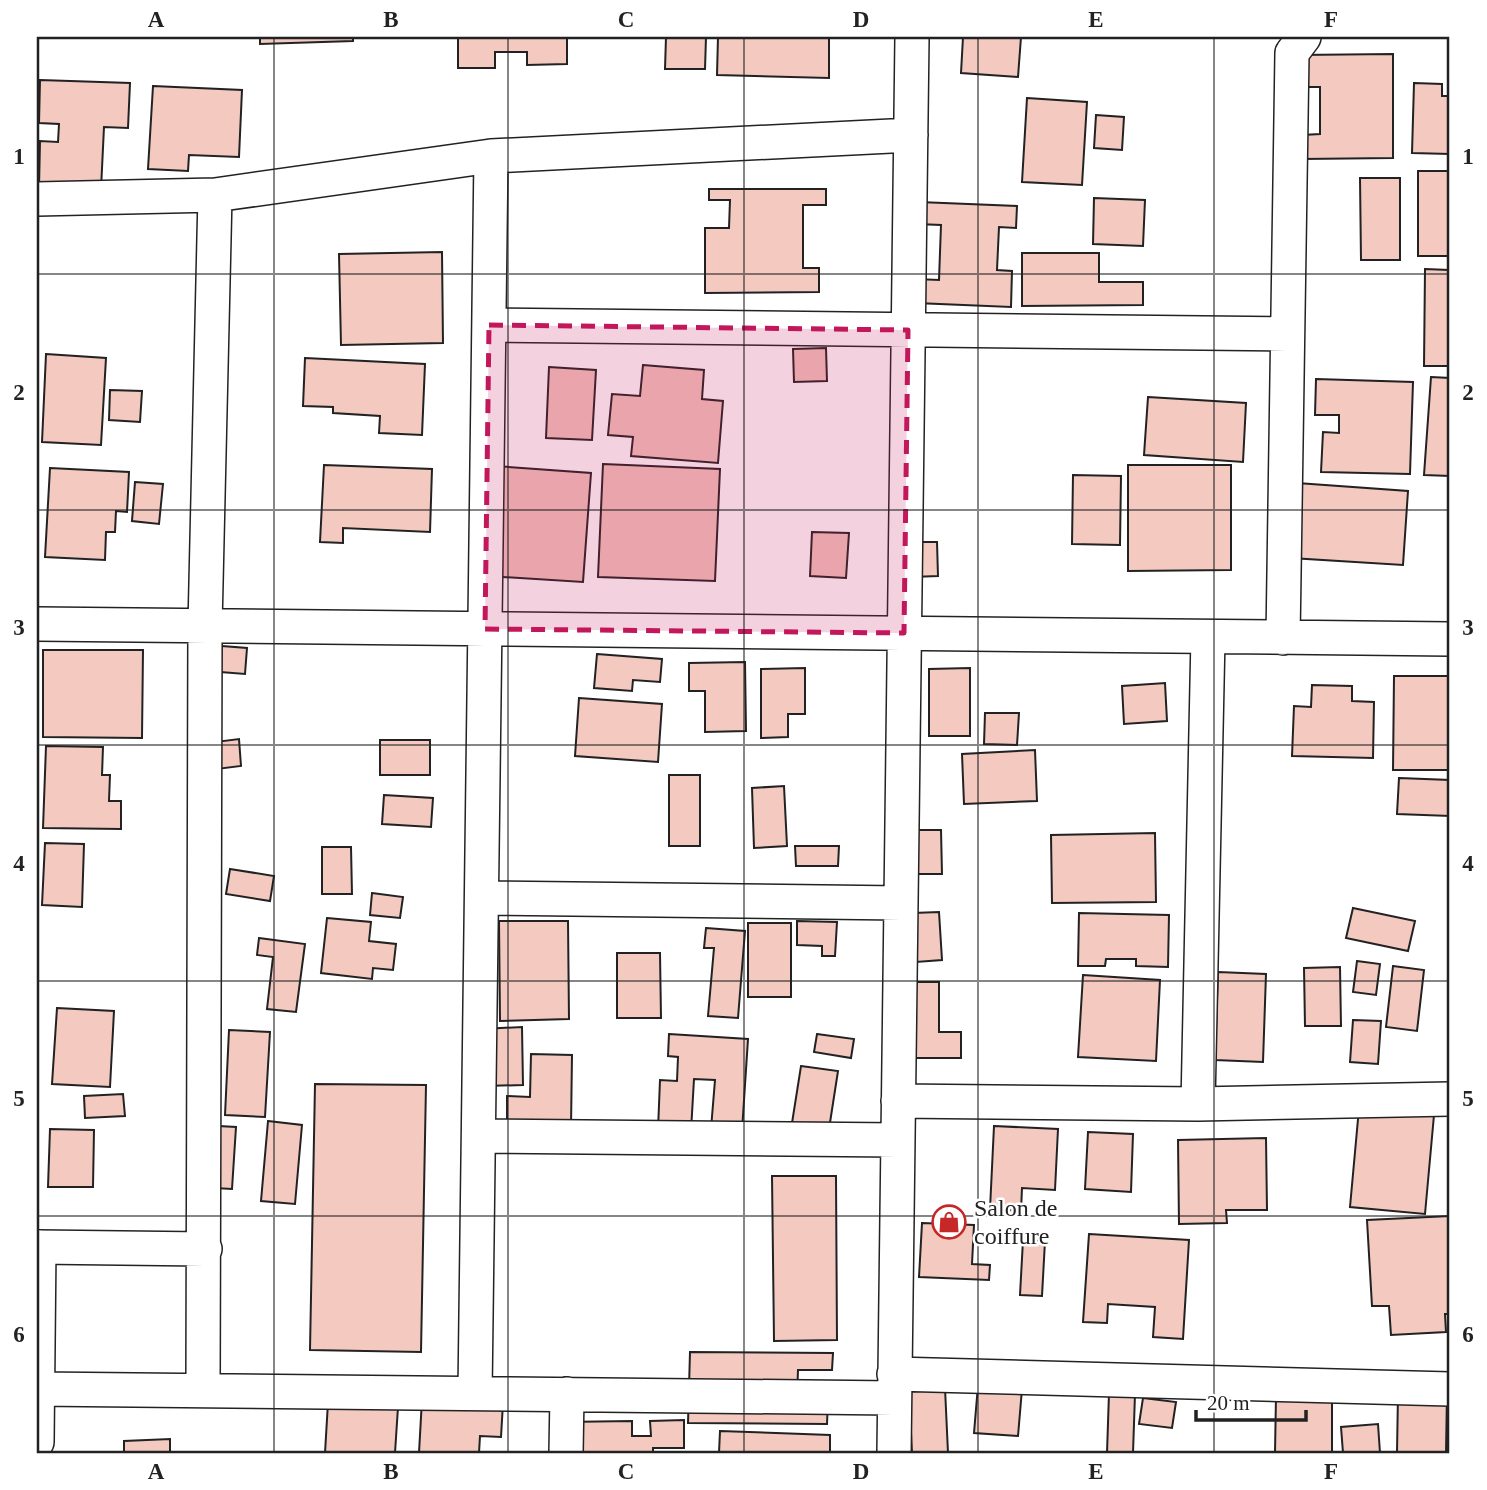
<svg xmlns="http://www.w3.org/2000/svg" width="1487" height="1490" viewBox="0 0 1487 1490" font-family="Georgia,serif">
<rect width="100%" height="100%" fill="#fff"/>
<!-- building -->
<path fill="#f3c9c0" stroke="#222" stroke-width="2" d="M260,37h93v4l-93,3z
M458,37h109v27l-40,1v-13h-32v16h-37z
M666,37h40l-1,32h-40z
M718,37h111v41l-112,-3z
M963,37h58l-3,40 -57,-4z
M1393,54v104l-91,1v-24l18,-1v-47h-23v-32z
M40,80l90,3 -2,45 -24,-1 -3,62 -62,-2 1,-46 18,1 1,-18 -20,-1z
M1414,83l28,1v12h8v58l-38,-1z
M153,86l89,4 -3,67 -50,-2 -1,16 -40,-2z
M1027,98l60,4 -5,83 -60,-3z
M1096,115l28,2 -2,33 -28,-2z
M1418,171h32v85h-32z
M1360,178h40v82h-39z
M709,189h117v16h-23v63h16v24l-114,1v-65h24l1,-28h-21z
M1094,198l51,2 -2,46 -50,-2z
M919,202l98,4 -1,22 -17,-1 -2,43 15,1 -1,36 -95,-4v-24l23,1 2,-55 -24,-1z
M442,252l1,91 -102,2 -2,-91z
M1022,253h77v29h44v23l-121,1z
M1425,269l24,1 1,96h-26z
M826,348l1,33 -33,1 -1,-33z
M46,354l60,4 -5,87 -59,-3z
M305,358l120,6 -3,71 -43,-2 1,-17 -47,-3v-6l-30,-1z
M643,365l61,5 -2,29 21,2 -5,62 -87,-7 2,-19 -25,-2 4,-41 28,2z
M549,367l47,3 -4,70 -46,-2z
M1431,377l19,1v98l-26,-1z
M1316,379l97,3 -3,92 -89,-2 2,-40 16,1v-18h-24z
M110,390l32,1 -2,31 -31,-2z
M1148,397l98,6 -3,59 -99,-7z
M603,464l117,5 -5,112 -117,-4z
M324,465l108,4 -2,63 -87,-4v15l-23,-1z
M1128,465h103v105l-103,1z
M496,466l95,7 -8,109 -95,-6z
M50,468l79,4 -2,40 -11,-1 -1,21h-9l-1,28 -60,-3z
M1073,475l48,1 -1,69 -48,-1z
M135,482l28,2 -4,40 -27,-3z
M1297,483l111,8 -5,74 -112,-7z
M812,532l37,1 -3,45 -36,-2z
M912,542h25l1,34 -26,1z
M209,645l38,3 -2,26 -37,-3z
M43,650h100l-1,88 -99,-1z
M597,654l65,5 -2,23 -27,-2 -1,11 -38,-3z
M745,662l1,69 -41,1v-41h-16v-28z
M805,668v46h-17v23l-27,1v-69z
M970,668v68h-41v-67z
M1394,676h56v94h-57z
M1165,683l2,38 -43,3 -2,-38z
M1312,685l40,1v15l22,1 -1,56 -81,-2 2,-50 17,1z
M579,698l83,6 -4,58 -83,-6z
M985,713h34l-2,32 -33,-1z
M239,739l2,27 -24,3 -2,-27z
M380,740h50v35h-50z
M46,746l57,1 -1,28h8l-1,26h12v28l-78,-1z
M1035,750l2,51 -73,3 -2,-50z
M669,775h31v71h-31z
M1399,778l51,2v36l-53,-2z
M784,786l3,60 -33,2 -2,-60z
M384,795l49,3 -2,29 -49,-3z
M917,830h24l1,44h-25z
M1155,833l1,69 -104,1 -1,-68z
M45,843l39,1 -2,63 -40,-2z
M795,846h44l-1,20h-42z
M322,847h29l1,47h-30z
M230,869l44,7 -4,25 -44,-7z
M372,893l31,4 -3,21 -30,-3z
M1353,908l62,13 -7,30 -62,-13z
M939,912l3,48 -26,2 -3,-49z
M1079,913l90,2 -1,52 -32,-1v-7h-30l-1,7h-27z
M327,918l44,4 -2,19 27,3 -3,26 -20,-2 -1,11 -51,-6z
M499,921h69l1,98 -69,2z
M797,921l40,1 -2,34h-13v-10l-25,-1z
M748,923h43v74h-43z
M706,928l39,3 -7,87 -30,-2 6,-68h-10z
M259,938l46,6 -9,68 -29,-3 6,-52 -16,-2z
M617,953h43l1,65h-44z
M1357,961l23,3 -4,31 -23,-3z
M1393,966l31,4 -7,61 -31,-4z
M1340,967l1,59h-36l-1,-58z
M1218,972l48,2 -3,88 -48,-2z
M1083,975l77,5 -4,81 -78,-4z
M910,982h29v50h22v26h-51z
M57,1008l57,3 -4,76 -58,-3z
M1353,1020l28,1 -3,43 -28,-2z
M522,1027l1,58 -38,1 -2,-57z
M229,1030l41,2 -5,85 -40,-2z
M669,1034l79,5 -6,92 -31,-2 4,-49 -21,-1 -3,52 -33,-1 2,-50 17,1 1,-24 -10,-1z
M817,1034l37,5 -3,19 -37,-6z
M531,1054l41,1 -1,72 -64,-1v-30l23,1z
M801,1066l37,5 -9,58 -37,-6z
M315,1084l111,1 -5,267 -111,-2z
M123,1094l2,22 -40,2 -1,-22z
M1359,1108l75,7 -9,99 -75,-7z
M268,1121l34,4 -7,79 -34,-3z
M200,1125l36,2 -4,62 -36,-2z
M994,1126l64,3 -3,61 -33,-2 -1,23 -31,-2z
M50,1129l44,1 -1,57h-45z
M1088,1132l45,2 -2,58 -46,-3z
M1266,1138l1,72h-41l1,13 -48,1 -1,-84z
M772,1176h64l1,164 -63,1z
M1450,1216v98h-5l1,18 -55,3 -2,-29h-17l-5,-86z
M922,1223l52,2 -2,39 18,1 -1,15 -70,-3z
M1089,1234l100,6 -6,99 -30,-2 2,-30 -47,-3 -1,19 -24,-1z
M1023,1240l22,1 -3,55 -22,-1z
M690,1352l143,1 -1,17h-34l-1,29 31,1 -1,24 -139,-1z
M978,1385l44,4 -4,47 -44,-3z
M945,1388l3,65h-36l-3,-63z
M1109,1393l26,1 -2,59h-26z
M1398,1393h49l-1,60h-49z
M1276,1396h56v57h-57z
M1143,1398l33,4 -4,26 -33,-4z
M422,1399l81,4 -2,34 -21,-1 -1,17h-60z
M328,1402l70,5 -3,46h-70z
M684,1420v28h-31v5h-90v-31l69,-1v15h19l-1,-15z
M1378,1424l2,29h-37l-2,-26z
M720,1431l110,4v18h-111z
M170,1439v14h-46v-12z"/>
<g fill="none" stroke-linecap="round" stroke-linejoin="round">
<defs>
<path id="minor" d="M37,199l178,-4 276,-39 420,-21
M489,325l798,9
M37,624l1413,15
M1283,638l9,-585 12,-16
M482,898l419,5
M898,1101l300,3 252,-5
M1198,1104l10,-467
M479,1136l419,4
M37,1247l168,2
M894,1374l556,15
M37,1389l857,9
M203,1390l2,-764 10,-431
M475,1393l16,-1237
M37,1442l2,-195
M566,1453l1,-59
M894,1453l18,-1416"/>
</defs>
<!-- minor casing -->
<use href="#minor" stroke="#222" stroke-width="36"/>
<!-- minor -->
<use href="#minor" stroke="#fff" stroke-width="33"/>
</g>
<!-- marked area -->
<path fill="#c2185b" fill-opacity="0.2" stroke="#c2185b" stroke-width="5" stroke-dasharray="14 9" stroke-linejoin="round" d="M489,325l419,5 -4,303 -419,-4z"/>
<!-- grid -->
<path fill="none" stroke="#222" stroke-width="2" stroke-opacity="0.55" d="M274,37v1416M508,37v1416M744,37v1416M978,37v1416M1214,37v1416M37,274h1413M37,510h1413M37,745h1413M37,981h1413M37,1216h1413"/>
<!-- icons -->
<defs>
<symbol id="shop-ring" viewBox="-11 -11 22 22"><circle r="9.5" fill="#fff" stroke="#c62828" stroke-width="1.5"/><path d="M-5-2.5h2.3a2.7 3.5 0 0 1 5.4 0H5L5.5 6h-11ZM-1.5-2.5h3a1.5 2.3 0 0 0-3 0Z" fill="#c62828"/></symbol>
</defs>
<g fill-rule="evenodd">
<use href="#shop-ring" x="930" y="1203" width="38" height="38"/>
</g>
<g text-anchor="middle" stroke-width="5" stroke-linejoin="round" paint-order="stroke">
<!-- poi labels -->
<g font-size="24" fill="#222" stroke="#fff" text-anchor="start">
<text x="974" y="1216">Salon de<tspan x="974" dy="28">coiffure</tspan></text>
</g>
</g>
<!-- border -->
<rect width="1487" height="1490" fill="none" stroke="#ffffff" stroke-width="77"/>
<!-- scale -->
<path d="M1196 1410v10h110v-10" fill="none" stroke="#222222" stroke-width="3.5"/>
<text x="1207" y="1410" font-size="21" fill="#222222" stroke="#ffffff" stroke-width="5" paint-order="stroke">20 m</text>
<rect x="38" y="38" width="1410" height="1414" fill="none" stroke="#222" stroke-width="2.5"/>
<g font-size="23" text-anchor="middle" font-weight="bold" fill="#222">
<text x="156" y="27">A</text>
<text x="391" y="27">B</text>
<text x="626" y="27">C</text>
<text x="861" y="27">D</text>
<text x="1096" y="27">E</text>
<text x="1331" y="27">F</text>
<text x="19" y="164">1</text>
<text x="1468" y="164">1</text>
<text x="19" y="400">2</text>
<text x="1468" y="400">2</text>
<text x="19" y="635">3</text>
<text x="1468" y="635">3</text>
<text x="19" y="871">4</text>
<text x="1468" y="871">4</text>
<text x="19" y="1106">5</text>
<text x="1468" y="1106">5</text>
<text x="19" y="1342">6</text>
<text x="1468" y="1342">6</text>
<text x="156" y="1479">A</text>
<text x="391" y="1479">B</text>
<text x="626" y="1479">C</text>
<text x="861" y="1479">D</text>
<text x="1096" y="1479">E</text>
<text x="1331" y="1479">F</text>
</g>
</svg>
